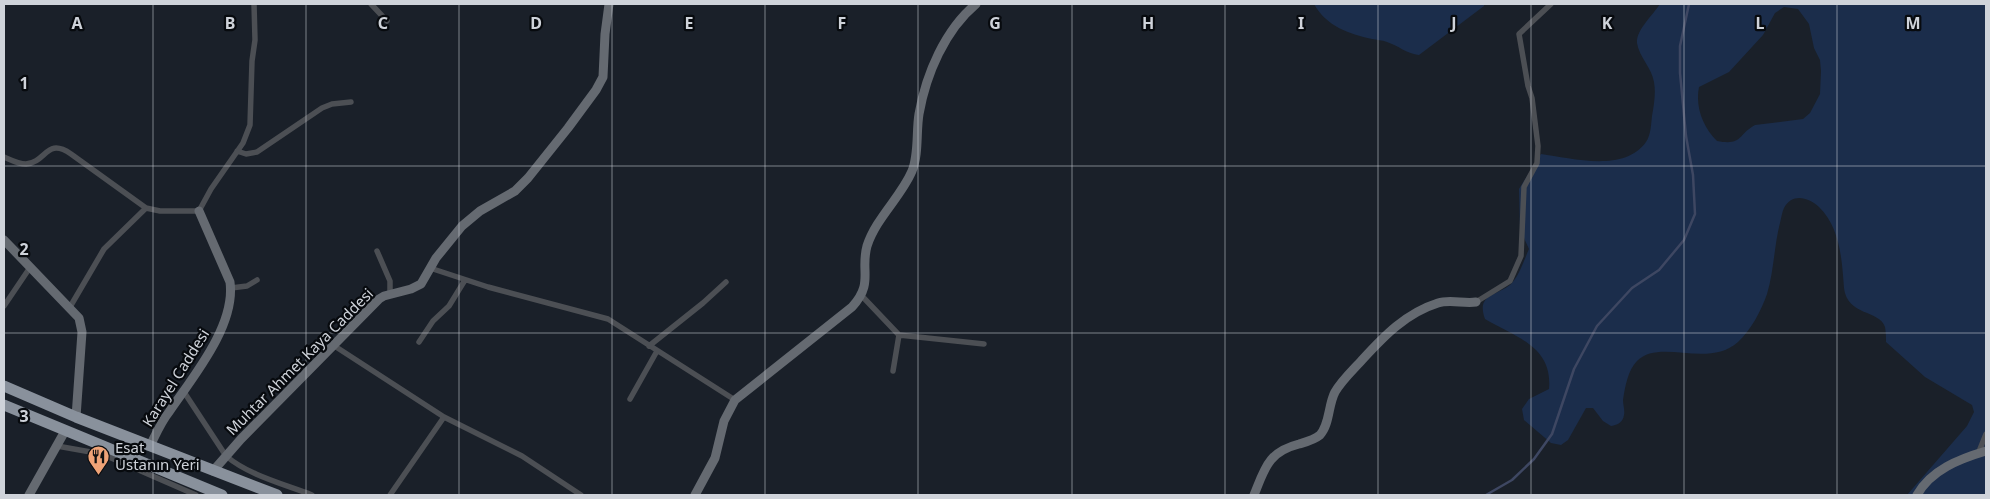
<svg xmlns="http://www.w3.org/2000/svg" width="1990" height="499" viewBox="0 0 1990 499" font-family="'Noto Sans',sans-serif">
<rect width="100%" height="100%" fill="#1a2029"/>
<!-- green -->
<path fill="#1b2d4b" fill-rule="evenodd" d="M1314,4h170v2l-65,49c-12,-1 -20,-9 -32,-13 -5,-2 -10,-2 -15,-3 -23,-5 -46,-13 -58,-35z
M1660,4h326v491h-79l60,-69 7,-14 -2,-7 -47,-28 -39,-35c0,-4 0,-10 -1,-15 -5,-17 -38,-11 -41,-39 -2,-28 -4,-61 -25,-81 -11,-10 -27,-14 -35,1 -2,4 -3,11 -4,15 -6,23 -6,48 -13,71 -6,17 -16,36 -29,48 -30,27 -78,-4 -101,19 -9,9 -12,26 -14,39 0,5 2,10 1,15 -1,7 -6,10 -13,11l-8,-5 -10,-13h-7l-18,32 -7,5 -10,-2 -27,-23 -2,-11 7,-10 20,-10c4,-43 -34,-52 -64,-70 -9,-25 11,-23 25,-34 9,-8 14,-25 19,-36l-9,-20 -1,-40 22,-35c30,4 83,19 105,-12 5,-7 5,-18 6,-26 2,-11 4,-23 2,-34 -2,-14 -15,-25 -17,-39 -1,-13 16,-28 23,-39zM1784,7l14,2 11,15 5,24 6,12 1,11 -1,23 -10,19 -7,6 -48,6c-17,9 -12,21 -38,16 -14,-14 -22,-34 -18,-54l30,-15 34,-37 12,-22z"/>
<g fill="none" stroke-linecap="round" stroke-linejoin="round">
<!-- stream -->
<path stroke="#3e4762" stroke-width="2.5" d="M1486,495l26,-15 22,-21 18,-25 22,-65 23,-43 35,-38 27,-18 25,-30 11,-26 -2,-39 -7,-39 -6,-63v-27l9,-42"/>
<!-- street -->
<path stroke="#4c4f54" stroke-width="5.5" d="M371,4l16,17
M237,151l9,3 11,-2 65,-44 10,-4 19,-2
M4,157c7,3 14,7 22,7 21,-2 20,-27 45,-10l75,54 14,3h39l12,-22 32,-46 7,-18 2,-64 3,-21 -1,-36
M377,251l13,30v13
M430,268l58,19 120,32 127,81
M231,288l16,-2 10,-6
M861,295l38,40 85,9
M1476,302l34,-21 11,-25 3,-69 13,-24 1,-17 -6,-48 -4,-12 -9,-52 32,-30
M4,306l25,-37
M70,307l34,-58 42,-41
M419,342l14,-21 16,-15 16,-26
M333,345l111,72 78,39 59,39
M649,346l54,-43 23,-21
M893,371l6,-36
M184,392l42,64c24,20 58,28 86,39
M630,399l27,-48
M57,446l45,8 94,41
M1978,454l8,-20
M390,495l54,-78"/>
<!-- secondary -->
<path stroke="#656a71" stroke-width="9" d="M4,240l75,78 3,14 -6,85
M150,446c6,-12 11,-24 19,-34 23,-34 67,-86 61,-130l-31,-71
M213,471l28,-32 138,-140 5,-3 27,-7 10,-5 15,-26 26,-32 18,-15 35,-20 13,-13 40,-50 28,-38 7,-13 2,-43 4,-30
M29,495l36,-64
M695,495l20,-37 9,-37 11,-21 117,-93c22,-24 8,-36 15,-61 9,-28 34,-49 45,-75 7,-17 4,-39 7,-57 7,-40 26,-84 57,-110
M1254,495c11,-27 14,-43 45,-51 7,-2 15,-4 21,-9 10,-11 8,-30 15,-43 7,-12 18,-22 27,-32 22,-24 44,-47 76,-57 12,-4 26,1 38,-1
M1917,495c14,-25 42,-36 69,-44"/>
<!-- highway -->
<path stroke="#89919c" stroke-width="11" d="M4,386l72,31 201,78
M4,405l218,90"/>
</g>
<!-- grid -->
<path fill="none" stroke="#cfd3da" stroke-width="1" stroke-opacity="0.55" d="M153,4v491M306,4v491M459,4v491M612,4v491M765,4v491M918,4v491M1072,4v491M1225,4v491M1378,4v491M1531,4v491M1684,4v491M1837,4v491M4,166h1982M4,333h1982"/>
<!-- icons -->
<defs>
<symbol id="restaurant-pin" viewBox="-11 -11 22 30"><path d="M0 17L-7.5 6A9.5 9.5 0 1 1 7.5 6Z" fill="#efa377" stroke="#070a0e"/><path d="M-5-6h1v4h1v-4h1v4h1v-4h1v5L-1.5 .5V6h-2V.5L-5-1ZM5-6V6H3V1.5H1.5Q1.5-4 5-6Z" fill="#111"/></symbol>
</defs>
<g fill-rule="evenodd">
<use href="#restaurant-pin" x="86" y="444" width="25" height="34"/>
</g>
<g text-anchor="middle" stroke-width="4.5" stroke-linejoin="round" paint-order="stroke">
<!-- street labels -->
<g font-size="15" fill="#cfd3da" stroke="#070a0e">
<text transform="translate(300 362) rotate(-45)" y="5">Muhtar Ahmet Kaya Caddesi</text>
<text transform="translate(176 378) rotate(-58)" y="5">Karayel Caddesi</text>
</g>
<!-- poi labels -->
<g font-size="15" fill="#cfd3da" stroke="#070a0e" text-anchor="start">
<text x="115" y="453">Esat<tspan x="115" dy="17">Ustanın Yeri</tspan></text>
</g>
</g>
<g font-size="16" text-anchor="middle" font-weight="bold" fill="#cfd3da" stroke="#070a0e" stroke-width="4.5" stroke-linejoin="round" paint-order="stroke">
<text x="77" y="29">A</text>
<text x="230" y="29">B</text>
<text x="383" y="29">C</text>
<text x="536" y="29">D</text>
<text x="689" y="29">E</text>
<text x="842" y="29">F</text>
<text x="995" y="29">G</text>
<text x="1148" y="29">H</text>
<text x="1301" y="29">I</text>
<text x="1454" y="29">J</text>
<text x="1607" y="29">K</text>
<text x="1760" y="29">L</text>
<text x="1913" y="29">M</text>
<text x="24" y="89">1</text>
<text x="24" y="255">2</text>
<text x="24" y="422">3</text>
</g>
<!-- border -->
<rect width="1990" height="499" fill="none" stroke="#cfd3da" stroke-width="10"/>
</svg>
